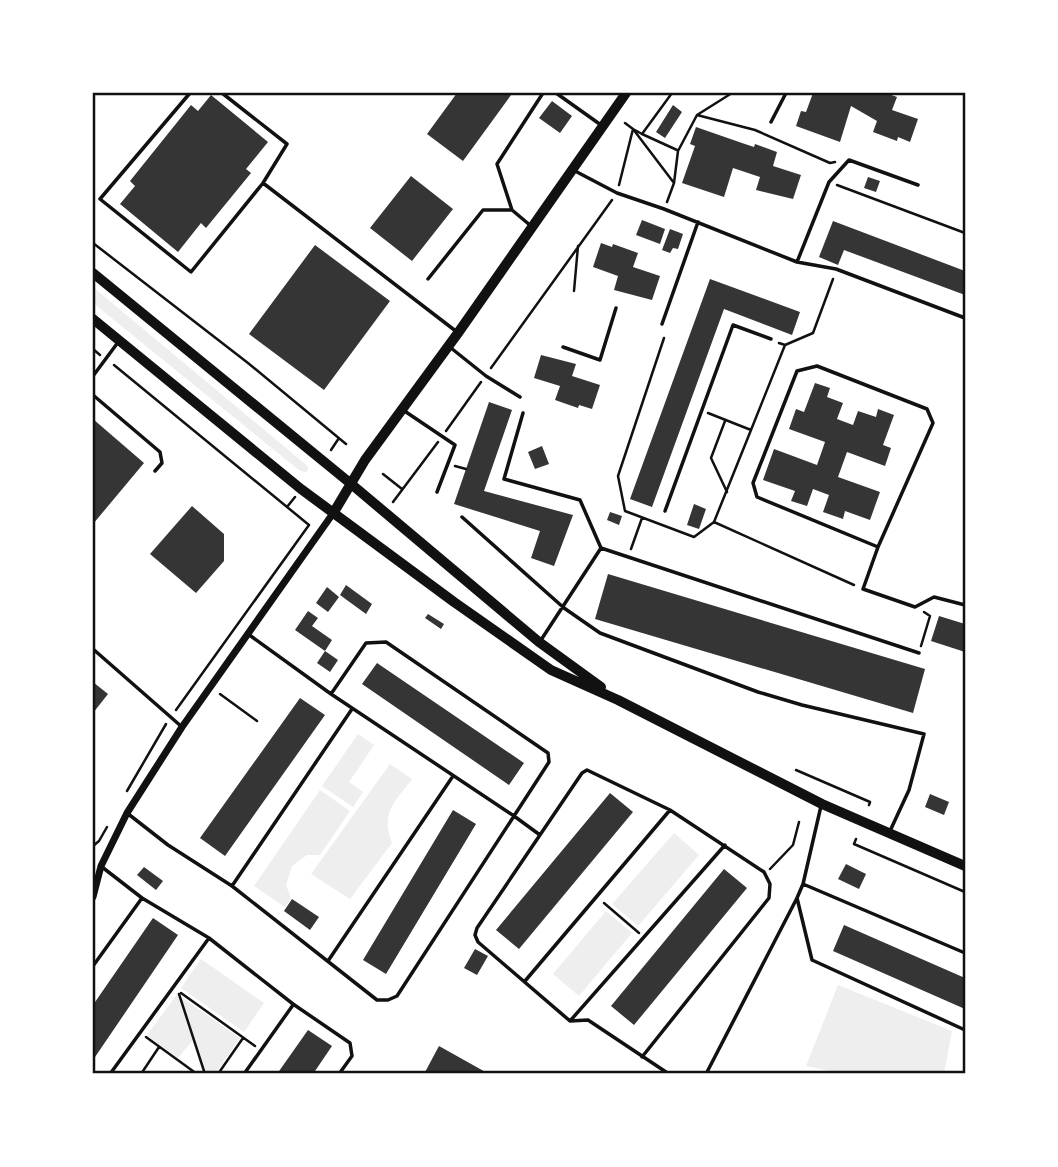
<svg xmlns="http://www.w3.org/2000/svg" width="1058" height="1167" viewBox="0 0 1058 1167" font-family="'PT Sans',sans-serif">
<rect width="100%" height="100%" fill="#fff"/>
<!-- green -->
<path fill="#eee" d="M93,287l211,176 4,4 -1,5 -7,-1 -207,-168z
M358,734l16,11 -25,37 14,10 -10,15 -31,-21z
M390,764l22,15c-17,23 -32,34 -20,64l-42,56 -39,-25z
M320,790l30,21 -30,44h-13l-15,11 -6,19 5,13 -6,9 -31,-21z
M674,833l25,22 -61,71 -26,-22z
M606,911l26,22 -53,63 -26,-22z
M201,959l63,44 -20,29 -63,-44z
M838,985l114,46 -8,43h-99l-39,-8z
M178,993l15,47 -15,18 -31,-23z
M181,997l59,41 -25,36h-8z"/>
<!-- building -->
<path fill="#353535" d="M457,93h50l4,2 -48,66 -36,-27z
M813,93h73l11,4 -5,13 26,9 -8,23 -12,-5 -1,4 -24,-9 4,-11 -26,-15 -11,36 -44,-16 5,-15 5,1z
M211,95l57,47 -22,27 5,4 -45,55 -5,-5 -23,29 -58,-48 15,-18 -5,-5 61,-76 7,6z
M552,101l20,15 -12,17 -21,-15z
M673,105l9,7 -17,26 -9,-6z
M696,127l46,16 12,4 1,-3 22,8 -4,14 28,9 -8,24 -37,-9 4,-13 -27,-9 -9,29 -42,-14 13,-37 -5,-2z
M411,176l42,33 -41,52 -42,-33z
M868,177l12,4 -4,11 -12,-4z
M642,220l23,9 -5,15 -24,-9z
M833,221l132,50v24l-121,-45 -6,15 -19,-8z
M670,229l13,5 -5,15 -5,-1 -3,5 -8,-3z
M601,243l11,4 1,-3 25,9 -5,14 27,9 -8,24 -38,-10 4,-14 -25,-9z
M315,245l75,56 -66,89 -75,-56z
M710,279l90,33 -8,23 -68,-26 -72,198 -22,-8z
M541,355l35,9 -4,12 28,9 -8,24 -13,-4 -1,3 -23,-8 5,-14 -26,-8z
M815,383l15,5 -3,9 16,6 -6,16 16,6 5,-14 18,6 2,-8 16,6 -11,30 8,3 -6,18 -38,-14 -9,25 42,15 -10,28 -25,-9 -2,8 -20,-7 6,-17 -16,-6 -6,17 -16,-5 4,-10 -32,-11 11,-31 43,16 8,-23 -36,-13 7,-20 8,3z
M489,402l23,8 -28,81 89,24 -19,51 -23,-8 9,-27 -86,-27z
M93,419l51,44 -51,61z
M542,446l7,18 -14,5 -7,-17z
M694,504l12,5 -7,20 -12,-4z
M192,506l32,28v27l-28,32 -46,-39z
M610,512l12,4 -3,9 -12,-5z
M608,574l317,95 -12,44 -318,-94z
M346,585l26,19 -6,10 -26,-19z
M327,587l12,10 -11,15 -12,-9z
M308,611l10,7 -6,8 20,14 -7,11 -30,-21z
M428,614l16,10 -3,5 -16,-11z
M939,616l26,8v28l-34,-11z
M325,651l13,9 -8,12 -13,-9z
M377,663l147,100 -15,22 -147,-101z
M93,682l15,12 -15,19z
M300,698l25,17 -100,141 -25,-18z
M610,793l23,19 -114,137 -23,-19z
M930,794l19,8 -5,13 -19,-8z
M453,810l23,14 -90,150 -23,-14z
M846,864l20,10 -7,15 -21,-10z
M144,867l19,14 -7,9 -19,-15z
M724,869l23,19 -113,137 -23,-19z
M292,899l27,18 -9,13 -26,-19z
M153,918l25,17 -85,125v-55z
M844,925l121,53v31l-132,-58z
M475,949l13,7 -11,19 -13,-7z
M308,1030l24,16 -19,28h-36z
M439,1046l50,28h-65z"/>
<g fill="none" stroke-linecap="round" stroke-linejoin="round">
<!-- path -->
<path stroke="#111" stroke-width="2.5" d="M697,115l35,-22
M625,123l8,6 41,54 4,-32 19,-36 58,15 75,33 5,-1
M642,134l35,16
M619,185l14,-56 9,5 30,-41
M837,185l128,48
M667,202l7,-19
M93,243l155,120 98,81
M574,291l4,-45
M664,338l-46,138 7,35 69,26 20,-15
M785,345l28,-12 20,-54
M93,349l7,6
M114,365l195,160
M491,368l121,-168
M708,413l43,17 -37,92 140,63
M725,421l-14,37 16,34
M751,430l34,-85 -6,-2
M446,431l35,-49
M331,450l8,-12
M455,466l11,3
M383,474l19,15
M393,502l45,-60
M287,507l8,-10
M631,549l11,-31
M921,646l9,-30 -6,-4
M220,694l37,27
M176,710l133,-185
M796,770l74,32 -1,3
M127,791l39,-67
M856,839l-2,5 111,48
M93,846l6,-5 8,-14
M770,869l23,-24 6,-23
M604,903l35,30
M181,993l74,53
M179,994l26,80
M146,1037l51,37
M141,1074l18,-27
M218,1074l25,-36"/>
<!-- service -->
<path stroke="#111" stroke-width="3.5" d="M190,93l-90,106 91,73 72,-89 24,-39 -65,-51
M556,93l45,32
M771,122l15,-29
M575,171l42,22 47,16 133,53 39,7 129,49
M263,183l194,149
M531,226l-19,-16 -15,-46 46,-71
M797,262l32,-80 20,-22 69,25
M428,279l55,-69h29
M662,324l36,-102
M563,347l37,13 16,-52
M451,348l35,28 34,21
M93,376l26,-35
M93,395l67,57 2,11 -7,8
M403,410l52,35 -18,47
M523,413l-19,66 76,21 21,48
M665,511l68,-186 38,14
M462,517l102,91 36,25 158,59 44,13 122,29 -15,56 -19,41
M878,547l-121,-50 -4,-14 44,-112 20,-5 110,43 6,14 -55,124 -15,42 52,18 19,-10 31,8
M248,634l83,60 183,122 35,-54 -1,-9 -162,-111 -20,1 -35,51
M541,640l60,-92 318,105
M93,649l89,78
M127,813l41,32 64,41 145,114h11l9,-4 117,-180 26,19
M102,867l40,31
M803,884l162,69
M232,886l120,-177
M797,898l15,62 153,70
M328,961l125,-185
M93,966l49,-68 67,40 84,66 57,39 2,13 -13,18
M525,981l145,-171
M570,1021l155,-176
M642,1057l127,-159 1,-14 -6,-12 -94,-62 -83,-40 -5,3 -105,155 -2,7 3,7 92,79 18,-1 81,54
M110,1074l99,-136
M244,1074l49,-69
M706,1074l91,-176 6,-14 18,-78"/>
<!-- minor -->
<path stroke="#111" stroke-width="7" d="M93,897l8,-31 26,-53 23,-36 32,-50 152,-215"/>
<!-- secondary -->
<path stroke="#111" stroke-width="10" d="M93,273l257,210 189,159 62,45
M93,319l208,170 153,113 97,68 67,30 204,104 143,62
M334,512l31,-52 93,-127 168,-240"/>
</g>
<!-- border -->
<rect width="1058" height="1167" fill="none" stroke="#ffffff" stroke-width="189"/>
<rect x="94" y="94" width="870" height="978" fill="none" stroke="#111" stroke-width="2.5"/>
</svg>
